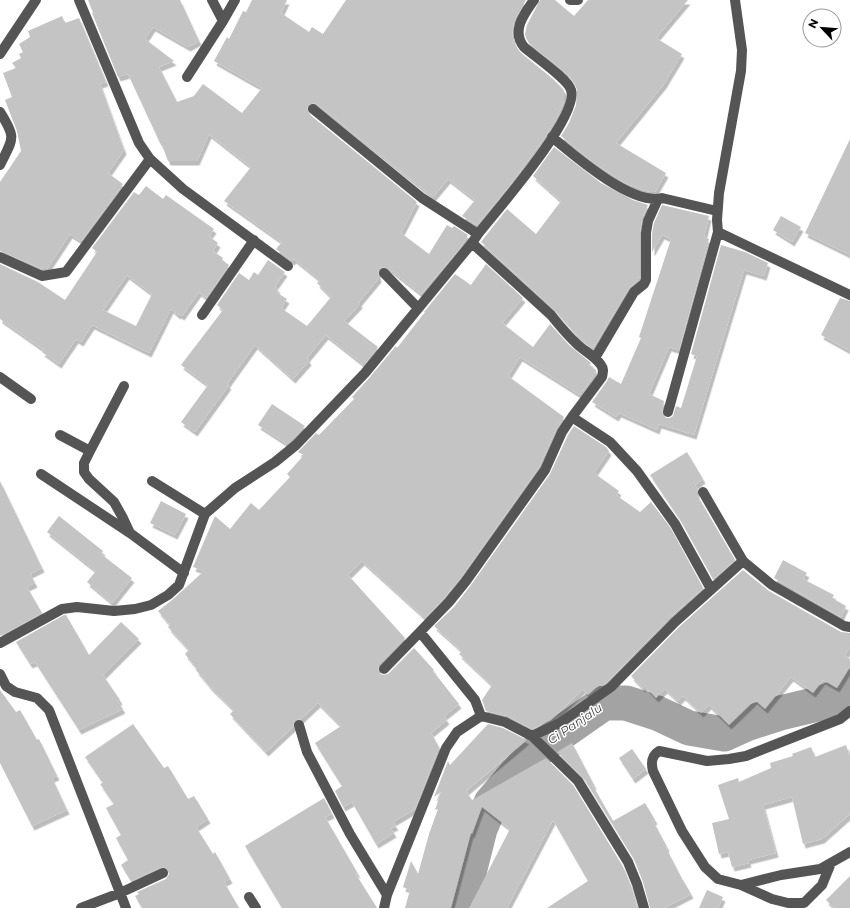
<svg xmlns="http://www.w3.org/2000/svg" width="850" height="908" viewBox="0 0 850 908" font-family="Montserrat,sans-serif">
<defs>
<filter id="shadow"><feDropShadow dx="2.5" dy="4.5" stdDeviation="0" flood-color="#0004"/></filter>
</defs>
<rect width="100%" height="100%" fill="#fff"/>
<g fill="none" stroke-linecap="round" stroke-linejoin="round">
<!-- river -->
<path stroke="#a3a3a3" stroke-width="35" d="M460,908l20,-79 11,-26 24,-28 26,-28 63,-44h22l31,10 32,15 35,6 22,-10 34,-11 42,-10 22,-9 6,-8"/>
</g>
<!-- building -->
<path fill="#c4c4c4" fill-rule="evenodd" filter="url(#shadow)" d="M88,0h92l19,41 -11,6 -35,-20 -8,12 29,22 -15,6 18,35 17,-6 9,-12 39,29 20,-25 -48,-27 13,-24 2,2 14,-28 3,1 6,-12h35l-6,13 28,19 3,-5 11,7 23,-34h180l-12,21 -2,14 2,8 6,9 33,27 10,10 1,2v10l-7,16 -12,20 -32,44 -36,44 -15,-9 13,-16 -27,-21 -15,18 -116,-93 -3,-1 -6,2 -1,3 2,6 108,88 -16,31 28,21 18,-29 5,3 2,-2 14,9 -8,13 -39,46 -33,-26 -5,-1 -4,2 -1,5 1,4 -20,24 1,2 -16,17 34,26 -14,18 -38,-30 -19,23 2,3 -16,18 -38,-34 -28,39 2,1 -34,47 -14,-10 27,-37 -27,-20 42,-55 -6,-5 22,-32 10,7 5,-8 4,3 10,-15 17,12 -10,14 3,3 -2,3 11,7 -6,9 26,18 24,-29 -14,-14 3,-3 -26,-21 -2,2 -16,-12 6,-7 -58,-41 27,-34 -42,-33 -12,27h-29l-6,-16h-1l-33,-71 -10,3 -26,-64h1z
M540,0h15l19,16 14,-16h100l-32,38 26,16 -18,30 -48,59 50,30 -11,19h-5l-12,-4 -15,-6 -30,-20 -32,-26 8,-13 7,-18 1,-15 -3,-8 -6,-7 -39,-32 -3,-5 -1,-4 2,-9z
M62,16l3,7 14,-5 27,64 -6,2 24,66 -16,23 15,11 -42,57 -11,-7 -23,35h-4l-43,-18v-69l21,-31 -4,-20 -12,-31 7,-3 -9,-24 13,-5 -4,-5 9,-5 -2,-4 4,-2 -4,-8 11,-7 -2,-6z
M850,139v116l-45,-22z
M554,147l47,36 32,17 15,5 -6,13 -2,14v44l-4,6 -8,7 -35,59 -18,-15 -20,-23 -74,-68 26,-33 29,25 25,-33 -28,-25z
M146,186l17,13 3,-4 48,34 -5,7 9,7 -5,8 10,7 -1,2 7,5 -23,33 -7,-6 -17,24 -3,-2 -1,1 -7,-6 -22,44 -57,-28 -11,17 -5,-3 -17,25 -17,-12 2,-2 -44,-31v-55l38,18 27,18 32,-48 -5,-4 42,-56 5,3zM127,275l25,19 -16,32 -33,-16z
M662,205l47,11 -5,21 5,2 -30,111 -10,-3 -20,47 15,7 -2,12 4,5h4l3,-2 3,-10 5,2 16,-52 -6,-2 30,-109 24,7 23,11 -4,13 -20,-6 -50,165 -35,-11 -2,6 -38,-17 -3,4 -24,-15 15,-21 2,-4 12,7 20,-46 -2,-1 32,-98 -9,-4 -10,17v-18l2,-11z
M781,216l20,11 -9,15 -19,-12z
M486,264l37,34 -21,25 31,24 17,-23 19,21 22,18 -2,2 7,5v2l-16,23 -60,-38 -12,19 56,41 -8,12 -17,38 -78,110 -17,21 -19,20 -63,-57 -14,14 57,63 -26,26 -1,4 1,5 4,2 5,-1 26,-26 20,22 -1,1 26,33 -15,12 3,4 -16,13 8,14 -24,62 -22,13 3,4 -5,2 3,5 -18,11 -24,-42 -9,5 -8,-16 7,-5 -27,-43 26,-17 -23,-23 -17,16 -6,1 -2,7 -27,25 -36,-38 4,-4 -23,-22 -15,-18 1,-1 -12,-15 4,-4 -21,-23 2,-2 -12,-14 14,-11 32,-29 -11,-4 22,-51 15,13 21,-26 8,7 31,-33 -3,-3 17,-19 -6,-3 18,-19 3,2 35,-36 -2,-2 18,-20 26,-31 1,2 28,-36h-1l31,-38 16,11z
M840,298l10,3v50l-29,-16z
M272,404l33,22 -18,18 -29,-19z
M574,426l32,21 3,4 -15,22 25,18 -3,4 24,17 11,-10 19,25 33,61 -33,29 -63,65 -5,4 -2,-2 -12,11 -5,-6 -32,31 -19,9 -24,-13 -22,-5 -4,-11 10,-15 -33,-31 3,-3 -28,-25 20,-19 17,-22 79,-111 18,-39z
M687,452l16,27 -8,6 2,4v6l38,65 -22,19 -32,-58 -31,-46z
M0,481l42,87 -12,6 5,9 -8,4 15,26 -42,23z
M161,501l25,13 -11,21 -25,-12z
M59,516l44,35 -2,3 31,24 -20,25 -25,-21 9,-11 -49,-39z
M783,560l24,13 -4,6 31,16 -2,3 14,8 -5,11 -67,-39z
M743,570l26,21 72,41 9,1v13l-5,10 5,3v8l-13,21 -14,-8 -10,13 -22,-16 -26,32 -10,-9 -26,25 -20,-20 -8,8 -18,-17 -5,5 -13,-12 -9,9 -11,-12 -2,2 -12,-12 48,-49z
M64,615h2l23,40 32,-33 18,17 -36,36 17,25 -2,2 5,7 -44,21 -44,-68 -5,2 -14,-22z
M0,690l16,22 4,-2 17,30 2,-1 18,37 -5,2 15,32 -35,16 -32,-63z
M133,724l31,44 4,-2 20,33 6,-3 14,23 -12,8 17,27 2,-2 15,27 -6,3 15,26h-97l-7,-12 4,-2 -2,-2 29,-13 3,-5v-3l-3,-3 -5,-1 -30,14 -10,-16 7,-5 -12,-22 5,-3 -15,-27 8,-4 -14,-20 3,-1 -18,-26z
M488,724l15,4 24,12 -61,51 6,9 74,-42 27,27 49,80 9,21 6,22h-90l41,-27 -35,-61 -46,88h-38l41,-79 -28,-22 -10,27 -1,-1 -20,75h-46l5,-18 -7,-3 8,-26 7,13 11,-40 9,-25 -3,1 6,-18 -7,5 14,-36 2,4z
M572,743l22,42 -1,1 20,35 32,-18 10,17 -2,1 14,26 -1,1 16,31h-1l2,1 8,14 -27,14h-14l-7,-26 -9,-23 -51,-82 -26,-25z
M846,745l4,12v57l-28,25 -19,5 -11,-47 -29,8 13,48 -28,7 1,3 -17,4 -4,-15 -9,2 -7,-31 17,-4 -11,-34 20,-7 1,4 32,-14 -1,-5 23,-7 -1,-2 19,-7 4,10z
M632,749l14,20 -13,10 -14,-21z
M324,798l8,16 -7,3 33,57 -3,-1 22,35h-95l-37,-62z
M850,876v32h-16l-8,-8z
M707,890l16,7 -5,11h-19z"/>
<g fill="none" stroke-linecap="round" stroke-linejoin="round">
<!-- minor -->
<path stroke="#555" stroke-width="10" d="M79,0l60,143 11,16 33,30 105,77
M212,0l11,21 12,-21
M570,0h8
M735,0l7,50 -1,21 -22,122 -2,27 1,12 132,63
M0,54l36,-54
M187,77l36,-56
M0,112c17,27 13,26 0,53
M552,137c23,19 80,69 110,61l55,13
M478,234c18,-23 102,-118 93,-144 -3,-11 -37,-34 -47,-43 -13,-16 0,-33 10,-47
M0,257l42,19 24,-4 84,-113
M384,273l34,35
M202,315l52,-75
M595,358l39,-66 10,-8 2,-4v-47l2,-12 10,-22
M0,377l31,22
M124,386l-34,65 -6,12v9l5,7 25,23 9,16 7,15 54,40
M668,412l50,-180
M572,417l38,25 27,29 38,53 36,65
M60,435l30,16
M41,474l89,59
M152,481l53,33
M703,492l40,69
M420,632l55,68 6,16
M0,643l62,-34 15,-2 37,4 21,-2 16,-4 17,-10 11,-10 26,-71 30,-26 40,-26 21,-17 69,-72 107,-130 6,-9 -56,-36 -109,-89
M384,669l65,-67 17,-21 79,-111 17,-38 10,-15 30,-40c1,-5 2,-8 -1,-12 -6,-9 -17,-14 -24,-21 -10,-9 -18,-19 -26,-29l-79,-72
M0,674l6,12 9,6 22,6 12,12 77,198
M850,711l-10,8 -94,37 -17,3 -22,2 -48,-10c-8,5 -8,12 -6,20l29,60 23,36 13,12 23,6 40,-10 39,-6 30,-17
M299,725l8,27 43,82 37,61
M532,736l28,-13 51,-36 64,-65 68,-61 29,24 72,41 6,1
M741,885l31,14 16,4h16l18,-18 9,-22
M249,897l7,11
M81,908l39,-15 43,-20
M384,908l3,-13 59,-147 11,-16 24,-16 24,6 27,14 46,45 50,81 9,22 7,24"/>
</g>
<g text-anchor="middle" stroke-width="3" stroke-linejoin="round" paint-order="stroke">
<!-- water labels -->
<g font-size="12" font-style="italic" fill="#444" stroke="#fff">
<text transform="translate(575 724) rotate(-34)" y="4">Ci Panjalu</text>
</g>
</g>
<!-- north arrow -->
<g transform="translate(822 28) rotate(296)"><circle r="19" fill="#ffffff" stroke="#999999"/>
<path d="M0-3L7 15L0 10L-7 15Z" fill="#000000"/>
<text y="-6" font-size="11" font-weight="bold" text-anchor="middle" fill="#000000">N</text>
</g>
</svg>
